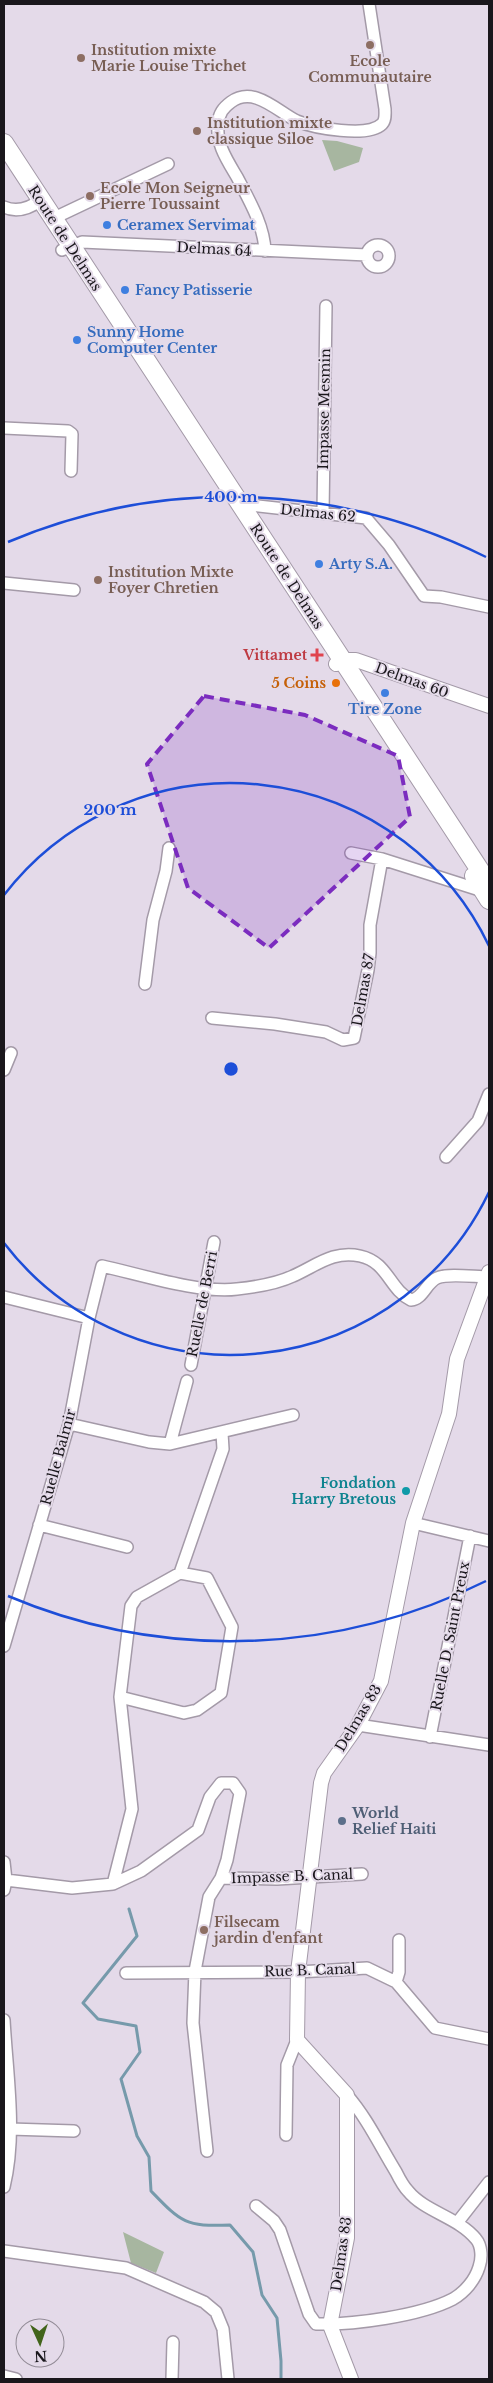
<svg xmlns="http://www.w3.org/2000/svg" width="493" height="2383" viewBox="0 0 493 2383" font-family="'Libre Baskerville',serif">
<rect width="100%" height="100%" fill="#e4dae9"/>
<!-- green -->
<path fill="#a7b6a0" d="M322,140l15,1 26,7 -4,14 -25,9z
M123,2232l41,20 -8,21 -25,-10z"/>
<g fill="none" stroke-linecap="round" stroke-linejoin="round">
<!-- stream -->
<path stroke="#769aab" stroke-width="3" d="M129,1909l8,27 -54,67 15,16 38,7 4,26 -19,27 16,57 12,21 2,34c30,31 34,36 79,34l23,27 9,43 15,23 4,43v18"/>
<defs>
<path id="minor" d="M4,207c13,6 26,1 37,-7
M52,219l116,-55
M367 256a11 11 0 1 1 22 0a11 11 0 1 1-22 0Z
M62,250l20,-8 285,13
M265,251c-1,-26 -16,-51 -28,-74 -10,-17 -21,-33 -19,-53 1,-11 5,-16 13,-22 23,-17 47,10 66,19 17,7 71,17 85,3 4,-4 3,-10 3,-15l-16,-105
M4,428l64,3 4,3 -1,37
M240,504l126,14 23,27 35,51 17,1 48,10
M323,513l3,-207
M4,583l70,7
M351,853l31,6 104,33
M145,984l8,-64 13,-49 3,-23
M212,1018l63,6 51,8 17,8 11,-2 14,-68 2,-17v-28l12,-66
M4,1070l7,-17
M446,1157l32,-36 11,-27
M4,1297l85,21
M191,1365l23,-123
M69,1424l80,18 21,2 123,-29
M170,1444l17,-63
M413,1523l76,18
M39,1525l88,22
M4,1646l65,-222 20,-106 13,-52c37,8 99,28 135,23 19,-2 39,-5 56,-13 23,-10 40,-26 67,-20 28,6 29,33 51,44 12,-1 15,-17 26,-22 11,-5 38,-1 51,-1
M120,1697l64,16 13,-3 24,-17 11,-66 -25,-49 -27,-5
M358,1725l131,20
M430,1737l40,-201
M4,1862l2,18 -2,10
M221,1878l56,1 85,-5
M6,1880l66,8 41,-4 28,-13 57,-41 12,-33 11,-14h12l7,10 -13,67 -6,18 -12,19 -14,74 -2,52 14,128
M113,1884l19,-75 -12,-112 11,-91 6,-9 43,-24 43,-124 -1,-16
M126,1973l172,-1 69,-4 29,14 39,46 54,11
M396,1982l3,-10v-32
M4,2020c3,55 13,113 0,167
M10,2129l64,2
M286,2135l1,-70 10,-25
M256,2206l18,15 6,9 29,84 7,10c37,1 104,-8 137,-25 12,-7 22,-19 26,-32 3,-8 3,-21 -3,-28 -18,-22 -51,-27 -68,-48 -5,-5 -9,-13 -12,-19 -16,-26 -29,-54 -49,-77
M457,2223l32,-41
M4,2251l122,17 78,34 12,10 7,17 5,50
M4,2376l12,3
M172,2379l1,-37"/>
<path id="tertiary" d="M336,664l13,-4h7l133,46
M351,2379l-21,-54 17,-87v-143l-50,-55 1,-68 23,-189 3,-10 34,-48 23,-44 32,-158 36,-109 8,-55 32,-87"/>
<path id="primary" d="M4,143l485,741
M474,876l15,24"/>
</defs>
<!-- minor casing -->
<use href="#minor" stroke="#a49aa8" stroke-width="14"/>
<!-- tertiary casing -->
<use href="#tertiary" stroke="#a49aa8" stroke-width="16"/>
<!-- primary casing -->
<use href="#primary" stroke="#a49aa8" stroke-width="20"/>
<!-- minor -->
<use href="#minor" stroke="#fff" stroke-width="11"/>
<!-- tertiary -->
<use href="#tertiary" stroke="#fff" stroke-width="14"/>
<!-- primary -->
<use href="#primary" stroke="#fff" stroke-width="18"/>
</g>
<!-- marked area -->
<path fill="#7b2cbf" fill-opacity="0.2" stroke="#7b2cbf" stroke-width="4" stroke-dasharray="10 6" stroke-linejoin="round" d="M204,696l101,19 93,41 12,61 -141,131 -81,-60 -41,-124z"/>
<!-- distance rings -->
<g fill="none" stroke="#1d4ed8" stroke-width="2.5">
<path d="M489 1192A286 286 0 0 1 4 1243M4 895A286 286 0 0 1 489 946"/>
<path d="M486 1581A572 572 0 0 1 8 1596M8 542A572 572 0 0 1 486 557"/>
</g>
<!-- markers -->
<g fill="#8d6e63" stroke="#e4dae9" stroke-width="2">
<circle cx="370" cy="45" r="5"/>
<circle cx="81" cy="58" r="5"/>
<circle cx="197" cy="131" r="5"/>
<circle cx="90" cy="196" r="5"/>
<circle cx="98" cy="580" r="5"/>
<circle cx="204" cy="1930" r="5"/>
</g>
<g fill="#3f7fe0" stroke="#e4dae9" stroke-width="2">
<circle cx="107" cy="225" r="5"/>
<circle cx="125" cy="290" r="5"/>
<circle cx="77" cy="340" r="5"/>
<circle cx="319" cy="564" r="5"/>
<circle cx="385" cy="693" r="5"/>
</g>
<path fill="#e0444e" stroke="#e4dae9" stroke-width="2" d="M314.5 647.5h5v5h5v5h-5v5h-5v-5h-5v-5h5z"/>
<circle fill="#e8710a" stroke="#e4dae9" stroke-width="2" cx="336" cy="683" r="5"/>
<circle fill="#0f9aa8" stroke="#e4dae9" stroke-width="2" cx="406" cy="1491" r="5"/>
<circle fill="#5c6f8a" stroke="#e4dae9" stroke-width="2" cx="342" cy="1821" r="5"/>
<g text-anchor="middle" stroke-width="4" stroke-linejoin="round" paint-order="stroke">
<!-- education labels -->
<g font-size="14" font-weight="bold" fill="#785e54" stroke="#e4dae9" text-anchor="start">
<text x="91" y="55">Institution mixte<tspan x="91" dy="16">Marie Louise Trichet</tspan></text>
<text x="370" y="66" text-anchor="middle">Ecole<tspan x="370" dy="16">Communautaire</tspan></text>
<text x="207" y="128">Institution mixte<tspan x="207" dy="16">classique Siloe</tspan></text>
<text x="100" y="193">Ecole Mon Seigneur<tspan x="100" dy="16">Pierre Toussaint</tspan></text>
<text x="108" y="577">Institution Mixte<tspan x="108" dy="16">Foyer Chretien</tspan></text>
<text x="214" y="1927">Filsecam<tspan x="214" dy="16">jardin d'enfant</tspan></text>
</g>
<!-- shop labels -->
<g font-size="14" font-weight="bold" fill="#366cbe" stroke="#e4dae9" text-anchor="start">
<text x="117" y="230">Ceramex Servimat</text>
<text x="135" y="295">Fancy Patisserie</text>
<text x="87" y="337">Sunny Home<tspan x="87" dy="16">Computer Center</tspan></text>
<text x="329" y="569">Arty S.A.</text>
<text x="385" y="714" text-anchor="middle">Tire Zone</text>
</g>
<!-- street labels -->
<g font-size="14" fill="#1a171c" stroke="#e4dae9">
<text transform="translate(65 238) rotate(57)" y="5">Route de Delmas</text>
<text transform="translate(214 249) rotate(3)" y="5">Delmas 64</text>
<text transform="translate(324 409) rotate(-89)" y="5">Impasse Mesmin</text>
<text transform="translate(318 513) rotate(6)" y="5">Delmas 62</text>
<text transform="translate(287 576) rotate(57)" y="5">Route de Delmas</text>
<text transform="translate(412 680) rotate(20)" y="5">Delmas 60</text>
<text transform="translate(363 990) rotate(-80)" y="5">Delmas 87</text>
<text transform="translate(202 1304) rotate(-79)" y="5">Ruelle de Berri</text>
<text transform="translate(58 1457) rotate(-75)" y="5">Ruelle Balmir</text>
<text transform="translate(450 1636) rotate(-79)" y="5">Ruelle D. Saint Preux</text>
<text transform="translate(358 1718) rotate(-59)" y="5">Delmas 83</text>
<text transform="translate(292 1876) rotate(-2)" y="5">Impasse B. Canal</text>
<text transform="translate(310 1970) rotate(-2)" y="5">Rue B. Canal</text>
<text transform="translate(341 2254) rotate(-82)" y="5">Delmas 83</text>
</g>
<!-- health labels -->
<g font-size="14" font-weight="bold" fill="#be3a42" stroke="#e4dae9" text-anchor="end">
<text x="307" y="660">Vittamet</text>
</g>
<!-- food labels -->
<g font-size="14" font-weight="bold" fill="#c56008" stroke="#e4dae9" text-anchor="end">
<text x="326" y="688">5 Coins</text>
</g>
<!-- culture labels -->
<g font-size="14" font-weight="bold" fill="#0d838f" stroke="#e4dae9" text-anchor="end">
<text x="396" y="1488">Fondation<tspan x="396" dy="16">Harry Bretous</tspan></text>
</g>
<!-- service labels -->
<g font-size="14" font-weight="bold" fill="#4e5e75" stroke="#e4dae9" text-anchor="start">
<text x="352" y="1818">World<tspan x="352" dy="16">Relief Haiti</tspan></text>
</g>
</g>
<circle cx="231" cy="1069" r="8" fill="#1d4ed8" stroke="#e4dae9" stroke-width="2.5"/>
<g font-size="15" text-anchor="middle" font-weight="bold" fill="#1d4ed8" stroke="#e4dae9" stroke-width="4" stroke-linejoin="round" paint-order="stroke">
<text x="231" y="502">400 m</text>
<text x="110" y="815">200 m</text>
</g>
<!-- border -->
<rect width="493" height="2383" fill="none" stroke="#1a171c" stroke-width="10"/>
<!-- north arrow -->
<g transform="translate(40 2343) rotate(177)"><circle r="24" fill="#e4dae9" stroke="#938c97"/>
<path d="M0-4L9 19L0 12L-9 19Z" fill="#42641b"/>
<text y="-8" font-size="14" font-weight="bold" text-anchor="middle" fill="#1a171c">N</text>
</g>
</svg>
